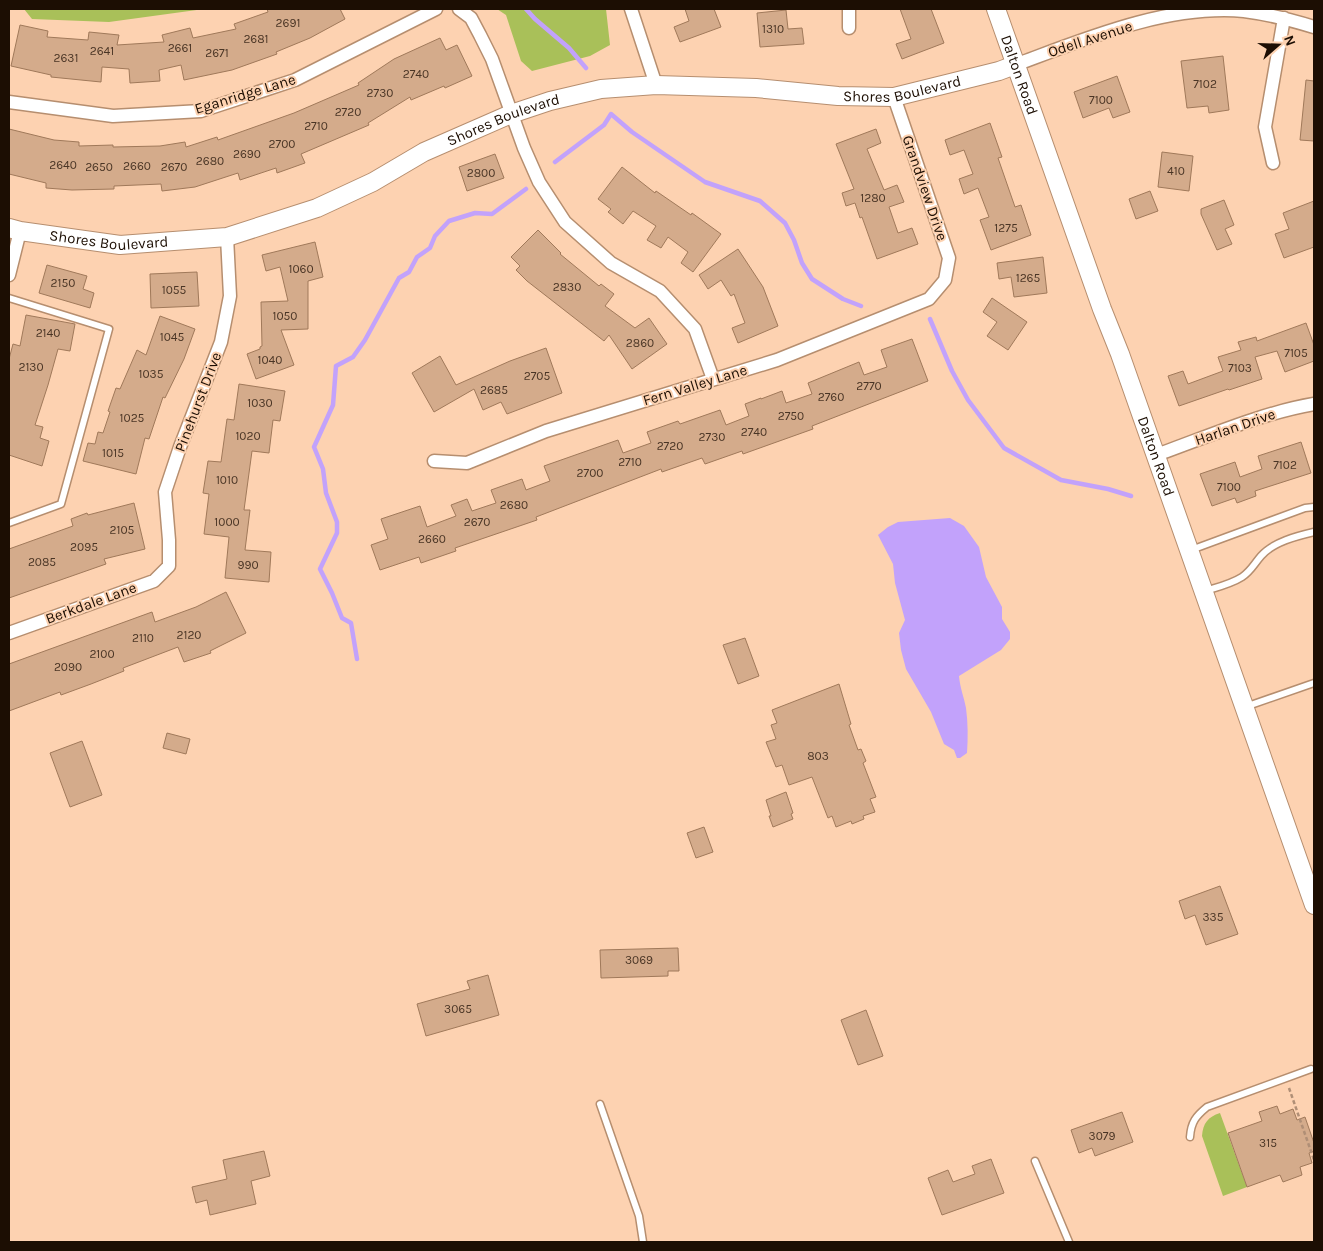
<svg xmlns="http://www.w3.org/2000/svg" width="1323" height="1251" viewBox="0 0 1323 1251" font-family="Karla,sans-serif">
<rect width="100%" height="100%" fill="#fdd2b1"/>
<!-- green -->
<path fill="#a9c059" d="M24,9h180l-95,13 -77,-3z
M497,9h109l4,36 -20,11 -58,15 -11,-10 -15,-46z
M1220,1113l27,74 -24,9 -21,-60c1,-13 6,-19 18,-23z"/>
<!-- water -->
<path fill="#c2a2fb" d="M950,518l14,8 15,21 7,30 16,30v12l8,13v7l-9,11 -42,26c1,12 5,21 7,32 2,15 2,30 1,45l-7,5h-3l-3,-8 -10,-6 -13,-32 -25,-43 -5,-19 -2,-17 6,-13 -10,-37 -2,-19 -15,-29 10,-8 10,-5z"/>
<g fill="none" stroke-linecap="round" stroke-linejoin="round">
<!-- stream -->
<path stroke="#c2a2fb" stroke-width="4.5" d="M526,9l9,10 34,29 17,20
M555,162l49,-37 7,-11 21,18 73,50 55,19 25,22 9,17 8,23 10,16 31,20 18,7
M930,319l22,52 16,29 36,48 57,32 47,9 23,7
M357,659l-6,-36 -9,-5 -10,-25 -12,-24 17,-36v-11l-11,-29 -3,-24 -9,-22 19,-42 3,-39 17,-9 12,-17 34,-62 10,-6 8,-15 13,-9 5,-12 14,-15 26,-8 17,1 34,-25"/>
</g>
<!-- building -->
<path fill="#d4ab8b" stroke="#a0795a" d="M267,9h73l5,10 -35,19 -34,14 1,2 -45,16 -48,10 -3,-15 -22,5 1,11 -30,2 -1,-14 -27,-2 -1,15 -50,-5v-2l-40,-9 9,-41 28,6 -1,6 41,3 1,-8 30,3 -2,10 47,-3 -2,-7 28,-7 3,10 43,-9 -2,-5 34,-12z
M685,9h29l7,18 -41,15 -6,-15 15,-6z
M900,9h31l13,34 -42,16 -6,-15 15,-5z
M786,10l2,19 14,-1 2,16 -44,3 -3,-34z
M440,38l6,12 11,-5 15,31 -27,12 -1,-2 -33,14 -1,-3 -42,26 1,2 -68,29 4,9 -28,10 -1,-5 -36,12 -2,-7 -43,14 -33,4 -1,-7 -47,2v3l-42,1 -26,-2v-5l-37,-9v-45l45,11 25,2v4l34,-1v2l47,-1 25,-4 1,5 31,-10 1,3 76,-27 65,-28 -1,-2 36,-24z
M1223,56l6,54 -20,3 -1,-7 -21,2 -6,-47z
M1117,76l13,36 -17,6 -4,-10 -26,10 -9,-26z
M1306,80l8,1v60l-14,-1z
M990,123l12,34 -4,1 17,49 6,-2 10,30 -40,15 -11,-30 9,-3 -11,-29 -14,6 -5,-15 14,-5 -9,-24 -14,5 -5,-15z
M876,129l5,14 -14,6 17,41 13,-5 7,17 -15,5 9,26 14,-5 6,16 -41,15 -15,-42 -2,1 -5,-15 -9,3 -4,-13 12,-4 -18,-45z
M1162,152l31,4 -4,35 -31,-4z
M495,154l9,24 -37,13 -8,-24z
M622,167l33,26 1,-2 35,24 1,-2 29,21 -28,38 -12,-9 7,-11 -20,-15 -7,11 -14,-8 9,-14 -23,-15 -10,13 -15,-12 3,-3 -13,-10z
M1150,191l8,20 -22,8 -7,-20z
M1224,200l10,25 -9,4 7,15 -15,6 -16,-36v-5z
M1314,201v46l-30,11 -9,-24 14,-5 -6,-16z
M538,230l23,23 -1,1 39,32 2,-2 13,10 -9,12 30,22 14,-10 18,26 -35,25 -23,-34 -5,6 -77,-60 -11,-11 4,-4 -9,-9z
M315,242l8,35 -15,4v48l-27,1 13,35 -38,14 -9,-25 13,-5v-2l2,-1 -1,-44 27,-1 -8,-34 -14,4 -4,-16z
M738,249l25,38 15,39 -40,17 -6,-15 13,-5 -11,-29 -3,2 -10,-16 -13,9 -9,-14z
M1043,257l4,36 -33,4 -3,-20 -12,2 -2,-16z
M47,265l40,11 -4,13 11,4 -4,15 -51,-15z
M197,272l2,34 -48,2 -1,-34z
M992,298l35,24 -19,28 -21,-14 10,-14 -14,-10z
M26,315l49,9 -5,27 -12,-2 -10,36 -13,40 8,2 -3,11 9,3 -7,25 -33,-11v-96l4,-15 7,2z
M160,316l35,13 -11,30 -19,39 -2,-1 -14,42 -4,-1 -9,36 -53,-13 5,-18 7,1 3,-12 5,1 7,-21 -2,-1 8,-23 4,1 17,-39 9,5z
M1306,323l8,22v16l-29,11 -8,-21 -22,6 7,22 -33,11 -1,-1 -49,17 -11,-30 15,-5 5,13 35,-13 -5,-14 23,-7 -3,-8 18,-5 1,4z
M912,339l16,42 -116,45 1,3 -70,25 -1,-3 -37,13 -3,-6 -40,14 -1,-3 -125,48 1,3 -82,28 1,3 -35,12 -2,-6 -39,13 -9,-25 17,-6 -7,-20 39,-13 7,21 29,-11 -5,-11 16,-6 5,12 24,-8 -5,-13 31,-11 4,11 24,-9 -6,-15 74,-26 5,13 28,-10 -4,-11 31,-11 2,3 40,-14 6,15 23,-9 -4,-12 16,-6v1l21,-8 4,12 26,-9 -4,-11 51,-21 5,13 23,-8 -6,-17z
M546,348l16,45 -55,21 -6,-12 -18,8 -9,-21 -40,23 -22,-39 28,-17 16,29 54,-24z
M239,384l46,7 -5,30 -7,-1 -4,33 -17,-2 -8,59h6l-5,40 26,2 -2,30 -44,-4 4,-41 -25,-3 5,-40 -6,-1 5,-32 13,1 6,-43 7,1z
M1301,442l10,31 -56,18 1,5 -19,7 -2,-5 -23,8 -12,-32 35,-12 5,15 22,-8 -4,-13z
M134,503l11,46 -41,10 2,5 -97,34v-49l64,-23 -2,-7 16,-6 1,2z
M226,592l20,41 -36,18 1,2 -27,9 -6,-15 -55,21 1,3 -33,13 -30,11 -1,-3 -51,19v-47l143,-52 3,10 41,-15z
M745,638l14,38 -21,8 -15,-39z
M839,684l12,40 -2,1 9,25 3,-1 5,12 -3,2 13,34 -6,2 5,13 -12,4 1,3 -12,5 -1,-3 -15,6 -4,-11 -4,2 -16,-41 -23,8 -7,-20 -6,2 -10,-25 10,-3 -5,-14 6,-2 -5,-13z
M167,733l23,6 -4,15 -23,-6z
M82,741l20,54 -32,12 -20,-54z
M786,792l7,21 -2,1 2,5 -20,8 -4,-11h2l-5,-16z
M704,827l9,25 -17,6 -9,-25z
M1220,886l18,48 -32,11 -11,-30 -10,4 -6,-18z
M678,948l1,23h-11v5l-67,2 -1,-28z
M488,975l11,40 -73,21 -9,-32 53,-15 -3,-8z
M866,1010l17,46 -25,9 -17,-45z
M1277,1106l3,8 13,-5 4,11 8,-3 9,26v8l-5,2 3,10 -12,4 2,8 -19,7 -3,-7 -33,12 -19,-54 34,-12 -3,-9z
M1122,1112l11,30 -38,14 -3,-8 -13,5 -8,-23z
M264,1151l6,25 -19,5 5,23 -46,11 -3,-15 -11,3 -4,-16 35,-8 -4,-19z
M991,1159l13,34 -62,22 -14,-37 20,-8 5,12 22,-8 -3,-8z"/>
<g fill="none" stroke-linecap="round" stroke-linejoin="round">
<defs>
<path id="lane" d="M9,298l100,31 -48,175 -52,19
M1191,550l114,-42 9,-1
M1205,591c13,-4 26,-7 37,-14 9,-6 12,-13 19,-21 12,-14 36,-20 53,-24
M1245,707l69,-24
M600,1104l39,112 4,26
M1190,1137c1,-15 6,-21 17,-30l104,-38
M1035,1161l34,81"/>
<path id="street" d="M459,9l12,9 9,17 12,24 32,89 15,34 26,40 46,41 49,28 35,38 18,50
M631,9l25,76
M849,9v19
M1015,65c70,-26 153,-61 229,-54 24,3 47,9 70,16
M9,102l104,14 88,-5 94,-31 141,-71
M1273,163l-8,-36 19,-109
M9,275l11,-44
M1156,455c51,-18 105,-42 158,-51
M434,461l33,2 79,-32 231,-71 152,-61 16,-19 4,-22 -55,-161
M9,633l145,-52 15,-15v-26l-4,-48 15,-45 41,-105 9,-46 -3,-59"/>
<g id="secondary">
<path id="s1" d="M996,9l106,300 18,45 194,551"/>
<path id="s2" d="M9,228l11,3 100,14 107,-8 90,-29 56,-26 51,-30 87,-38 39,-13 51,-12 55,-4 100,3 82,8 56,1 105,-26 16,-6"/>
</g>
</defs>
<!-- lane casing -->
<use href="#lane" stroke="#b68e6f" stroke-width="9"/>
<!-- street casing -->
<use href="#street" stroke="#b68e6f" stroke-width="15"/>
<!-- secondary casing -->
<use href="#secondary" stroke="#b68e6f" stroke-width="20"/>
<!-- path -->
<path stroke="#b08f76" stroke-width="2.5" stroke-dasharray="4 2.5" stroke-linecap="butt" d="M1289,1088l25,72"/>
<!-- lane -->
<use href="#lane" stroke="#fff" stroke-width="6"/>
<!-- street -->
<use href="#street" stroke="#fff" stroke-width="12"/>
<!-- secondary -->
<use href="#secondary" stroke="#fff" stroke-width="18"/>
</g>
<g text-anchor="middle" stroke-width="4" stroke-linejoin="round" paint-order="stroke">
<!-- number labels -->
<g font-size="12" fill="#4a3525">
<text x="288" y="27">2691</text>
<text x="773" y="33">1310</text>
<text x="256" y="43">2681</text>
<text x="180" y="52">2661</text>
<text x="102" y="55">2641</text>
<text x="217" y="57">2671</text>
<text x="66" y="62">2631</text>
<text x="416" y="78">2740</text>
<text x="1205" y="88">7102</text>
<text x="380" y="97">2730</text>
<text x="1101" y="104">7100</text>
<text x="348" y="116">2720</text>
<text x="316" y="130">2710</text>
<text x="282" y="148">2700</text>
<text x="247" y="158">2690</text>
<text x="210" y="165">2680</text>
<text x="63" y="169">2640</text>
<text x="137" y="170">2660</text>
<text x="99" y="171">2650</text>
<text x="174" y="171">2670</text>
<text x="1176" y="175">410</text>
<text x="481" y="177">2800</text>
<text x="873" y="202">1280</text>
<text x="1006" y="232">1275</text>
<text x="301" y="273">1060</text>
<text x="1028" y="282">1265</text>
<text x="63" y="287">2150</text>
<text x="567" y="291">2830</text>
<text x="174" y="294">1055</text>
<text x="285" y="320">1050</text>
<text x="48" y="337">2140</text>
<text x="172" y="341">1045</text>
<text x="640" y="347">2860</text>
<text x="1296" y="357">7105</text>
<text x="270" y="364">1040</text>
<text x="31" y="371">2130</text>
<text x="1240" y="372">7103</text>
<text x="151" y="378">1035</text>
<text x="537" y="380">2705</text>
<text x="869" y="390">2770</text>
<text x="494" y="394">2685</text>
<text x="831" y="401">2760</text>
<text x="260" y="407">1030</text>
<text x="791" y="420">2750</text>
<text x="132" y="422">1025</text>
<text x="754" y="436">2740</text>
<text x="248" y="440">1020</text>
<text x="712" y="441">2730</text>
<text x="670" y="450">2720</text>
<text x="113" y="457">1015</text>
<text x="630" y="466">2710</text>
<text x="1285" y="469">7102</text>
<text x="590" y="477">2700</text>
<text x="227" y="484">1010</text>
<text x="1229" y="491">7100</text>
<text x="514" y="509">2680</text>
<text x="227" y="526">1000</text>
<text x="477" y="526">2670</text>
<text x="122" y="534">2105</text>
<text x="432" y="543">2660</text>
<text x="84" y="551">2095</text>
<text x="42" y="566">2085</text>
<text x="248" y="569">990</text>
<text x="189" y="639">2120</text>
<text x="143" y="642">2110</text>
<text x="102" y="658">2100</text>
<text x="68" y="671">2090</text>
<text x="818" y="760">803</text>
<text x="1213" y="921">335</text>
<text x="639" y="964">3069</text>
<text x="458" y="1013">3065</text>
<text x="1102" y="1140">3079</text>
<text x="1268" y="1147">315</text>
</g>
<!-- street labels -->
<g font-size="15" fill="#1c0e03" stroke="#fdd2b1">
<text transform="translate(1090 39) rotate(-18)" y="5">Odell Avenue</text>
<text dy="5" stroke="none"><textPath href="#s1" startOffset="70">Dalton Road</textPath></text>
<text dy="5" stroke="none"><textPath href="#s2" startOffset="926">Shores Boulevard</textPath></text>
<text transform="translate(245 94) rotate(-17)" y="5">Eganridge Lane</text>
<text dy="5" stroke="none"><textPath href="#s2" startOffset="521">Shores Boulevard</textPath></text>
<text transform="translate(925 188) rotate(71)" y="5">Grandview Drive</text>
<text dy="5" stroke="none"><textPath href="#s2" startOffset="101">Shores Boulevard</textPath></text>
<text transform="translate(695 385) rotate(-17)" y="5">Fern Valley Lane</text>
<text transform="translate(198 402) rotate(-69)" y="5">Pinehurst Drive</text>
<text transform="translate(1235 427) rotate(-19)" y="5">Harlan Drive</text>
<text dy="5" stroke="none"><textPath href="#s1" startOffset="475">Dalton Road</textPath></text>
<text transform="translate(91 603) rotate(-20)" y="5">Berkdale Lane</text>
</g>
</g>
<!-- border -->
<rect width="1323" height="1251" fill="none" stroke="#1c0e03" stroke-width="20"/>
<!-- north arrow -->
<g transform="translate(1278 45) rotate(70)" stroke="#fdd2b1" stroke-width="4" paint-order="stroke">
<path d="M0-4L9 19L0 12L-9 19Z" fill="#1c0e03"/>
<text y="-8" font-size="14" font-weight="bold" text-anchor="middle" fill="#1c0e03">N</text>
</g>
</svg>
